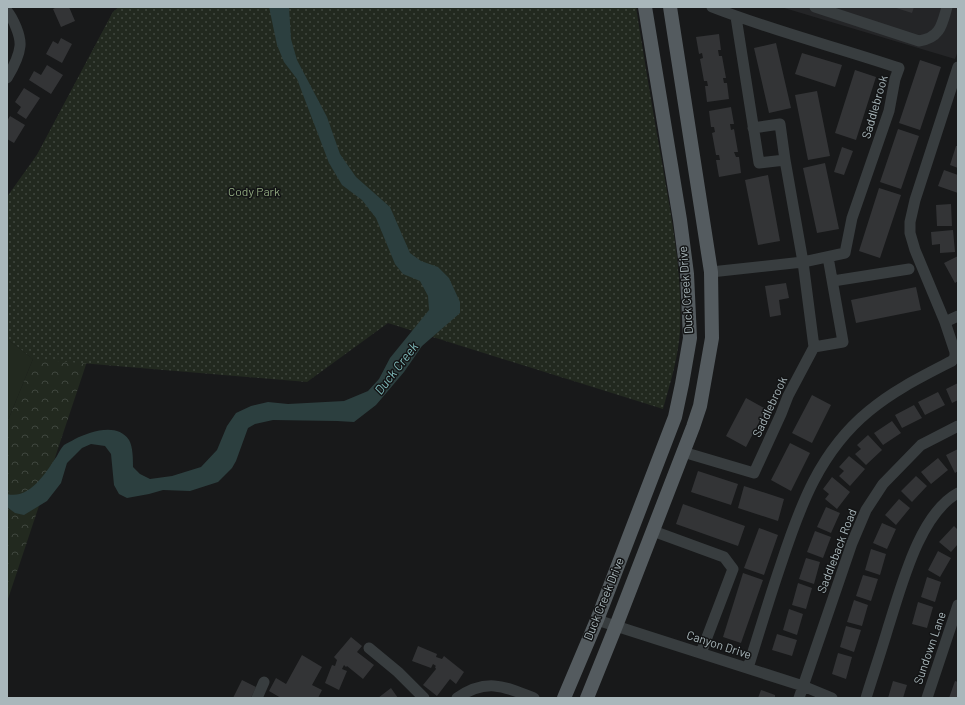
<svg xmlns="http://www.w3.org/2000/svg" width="965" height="705" viewBox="0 0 965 705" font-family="Barlow,sans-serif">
<defs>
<pattern id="forest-crowns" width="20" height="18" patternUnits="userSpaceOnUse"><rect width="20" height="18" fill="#22291f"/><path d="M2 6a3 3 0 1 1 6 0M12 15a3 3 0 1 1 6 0" fill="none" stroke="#3f463e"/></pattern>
<pattern id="park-dots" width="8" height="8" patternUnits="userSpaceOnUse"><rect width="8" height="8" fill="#22291f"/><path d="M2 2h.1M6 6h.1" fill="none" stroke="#3f463e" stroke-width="1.8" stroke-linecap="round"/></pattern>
</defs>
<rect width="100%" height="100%" fill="#18191a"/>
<!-- built -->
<path fill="#242527" d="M781,7h177v44l-3,8z"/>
<!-- grass -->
<path fill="#22291f" d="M7,339l26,20 -26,64z"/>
<!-- forest -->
<path fill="url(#forest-crowns)" d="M119,7l57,87 -169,508v-179l26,-64 -26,-20v-142l30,-42 76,-143z"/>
<!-- park -->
<path fill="url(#park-dots)" d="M119,7h517c8,50 16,100 25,150 10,58 22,116 19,175 -2,26 -10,52 -17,77l-275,-86 -81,59 -274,-23 -26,-21v-141l30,-42 76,-143z"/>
<!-- water -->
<path fill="#2c3f3f" d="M269,7h20l2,32 6,21 30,57 13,37 16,23 34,30 20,46 11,8 17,6 11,11 11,24v11l-38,33 -18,26 -28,33 -22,17 -17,-1 -64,-1 -18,4 -7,4 -12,33 -4,7 -14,14 -28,9 -27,-1 -14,4 -22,4 -8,-4 -5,-9 -3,-31 -6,-8 -14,-2 -9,4 -15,15 -6,20 -14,18 -23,14 -9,-2 -8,-6v-13c23,6 39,-22 50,-38 2,-4 4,-8 7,-11 3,-2 8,-4 11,-6 15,-7 42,-17 54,1 4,7 4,19 4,27l7,7 10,5 22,-3 29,-9 16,-17 10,-24 9,-13 15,-7 17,-4 20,2 56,-3 24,-10 11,-12 11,-21 39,-48 -1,-14 -8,-15 -17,-7 -8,-10 -19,-46 -14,-18 -20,-15 -13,-22 -32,-84 -13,-17 -7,-17z"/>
<!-- building -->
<path fill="#333436" d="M57,7h12l6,14 -14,6 -8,-18z
M893,7h21l-2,6z
M719,34l2,16h-3l1,6h3l4,22h-3l1,5h3l2,16 -22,3 -2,-16h3l-1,-5h-3l-4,-22 3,-1 -1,-5 -3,1 -3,-17z
M61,38l11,6 -10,19 -16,-9 7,-13 5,3z
M776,43l15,65 -22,5 -15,-65z
M802,53l40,12 -7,22 -40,-13z
M920,60l21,7 -21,63 -21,-7z
M47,65l16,10 -12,19 -22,-14 5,-9 7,4z
M855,70l21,7 -20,63 -21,-7z
M24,88l16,10 -14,21 -9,-6 4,-6 -6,-5z
M817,91l13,65 -22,4 -13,-65z
M731,107l3,17h-4l1,6 3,-1 4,23h-4l2,5h3l2,16 -22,4 -3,-17h4l-1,-5h-3l-4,-22 3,-1 -1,-5h-3l-2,-16z
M10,116l15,9 -11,18 -7,-4v-18z
M898,129l21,7 -18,53 -21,-7z
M956,146h2v22l-8,-3z
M842,147l11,4 -9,24 -10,-3z
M825,163l14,66 -22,4 -14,-65z
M944,170l14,5v18l-20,-7z
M768,175l12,66 -22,4 -13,-65z
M879,188l22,7 -21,63 -21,-7z
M951,204l1,22h-15l-1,-21z
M953,230l2,22 -15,1v-9l-8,1 -1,-13z
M958,256v25l-3,2 -11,-20z
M786,283l3,15 -10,2 2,15 -11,2 -5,-31z
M916,287l5,23 -65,13 -5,-23z
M958,383v17l-6,3 -6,-14z
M938,392l7,13 -20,10 -7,-13z
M812,395l19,10 -19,38 -20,-10z
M746,398l20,11 -20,38 -20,-11z
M914,405l8,13 -20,10 -7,-13z
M892,421l9,12 -18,12 -9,-12z
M868,435l14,15 -16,15 -11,-11 6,-5 -4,-4z
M790,443l20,10 -19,38 -20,-11z
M958,449v22l-3,2 -9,-18z
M849,456l16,13 -15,17 -11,-10 5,-5 -5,-4z
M938,458l10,12 -17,14 -10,-12z
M698,471l40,13 -7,21 -40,-13z
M916,476l11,10 -15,16 -11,-11z
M832,477l18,15 -13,17 -12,-10 4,-5 -6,-5z
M744,486l40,13 -6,22 -40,-13z
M899,499l11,9 -14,17 -11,-10z
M683,504l62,22 -7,20 -62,-22z
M826,507l14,6 -9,20 -14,-6z
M882,523l14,6 -9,20 -14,-6z
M954,526l4,4v14l-7,8 -12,-10z
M759,528l19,7 -14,40 -20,-7z
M815,531l16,6 -8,21 -16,-6z
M871,549l15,5 -6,21 -15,-5z
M938,551l13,7 -11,19 -12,-7z
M806,558l14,4 -6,22 -15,-5z
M743,573l20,7 -22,63 -18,-6z
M863,575l15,4 -7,22 -15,-5z
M927,577l14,5 -6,20 -14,-5z
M798,583l14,5 -6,21 -14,-4z
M854,600l14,5 -6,21 -15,-4z
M918,602l15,5 -6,21 -15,-4z
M789,609l14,5 -6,21 -14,-5z
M846,626l15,4 -7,22 -14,-5z
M777,634l20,6 -5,16 -20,-6z
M351,637l11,9 -5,6 17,13 -11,14 -16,-13 -1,1 -2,-2 -2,4 5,2 -8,19 -14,-7 7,-18 3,1 2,-6 -3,-3z
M418,646l19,8 -1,3 6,2 2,-3 20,16 -8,12 -6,-5 -13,17 -14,-11 13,-16 -1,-2 1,-1 -3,-2 -2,4 -19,-7z
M838,653l14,4 -6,22 -14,-5z
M302,655l20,12 -10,18 10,5 -4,8h-37l-12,-7 7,-13 10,6z
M242,680l14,7 -5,11h-18z
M893,681l14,4 -4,13h-15z
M955,681l3,1v16h-9z
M391,688l7,10h-20z
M761,690l14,5v3h-17z"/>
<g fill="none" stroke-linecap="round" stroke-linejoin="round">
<!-- minor -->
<path stroke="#383d3f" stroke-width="11" d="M815,7l104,34c21,-3 23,-16 28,-34
M7,11c6,7 14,25 13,35 -1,11 -7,22 -13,32
M736,17l23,146 26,-3 18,102 11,85
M753,128l27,-4 5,36
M711,272l92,-10 42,-9 7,-35 37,-107 6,-32 4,-11c-62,-21 -126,-37 -187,-61
M833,281l76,-12
M945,322l13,-6
M683,452l71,21 27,-59 7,-18 26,-49 29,-5 -15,-85
M653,531l71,26 9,12 -32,84
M597,620l206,66 29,12
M369,648l29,24 26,26
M748,668c11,-35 21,-69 33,-104 19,-58 39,-113 88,-153 25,-21 54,-35 83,-50l3,-4v-5l-10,-30 -30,-72 -5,-17v-11l5,-22 43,-133
M257,698l7,-16
M457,698c29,-20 47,-12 77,0
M799,698l53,-155 14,-33 17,-26 38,-39 37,-19
M866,698c7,-23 15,-46 22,-70 13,-40 31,-114 70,-135
M927,698l31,-93"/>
<!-- major -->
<path stroke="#545b5f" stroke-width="14" d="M564,698l33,-78 78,-203 7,-33 8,-46 -3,-64 -7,-54 -35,-213
M587,698l29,-72 77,-199 7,-21 12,-68 -1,-66 -41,-265"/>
</g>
<g text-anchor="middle" stroke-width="3" stroke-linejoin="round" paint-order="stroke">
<!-- street labels -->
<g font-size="12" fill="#a9b7bb" stroke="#131415">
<text transform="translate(875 107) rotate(-74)" y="4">Saddlebrook</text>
<text transform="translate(686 290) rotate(-94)" y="4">Duck Creek Drive</text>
<text transform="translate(770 407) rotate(-65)" y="4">Saddlebrook</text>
<text transform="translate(837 551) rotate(-69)" y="4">Saddleback Road</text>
<text transform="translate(604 599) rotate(-68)" y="4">Duck Creek Drive</text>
<text transform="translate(719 645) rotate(18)" y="4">Canyon Drive</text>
<text transform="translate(930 648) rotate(-71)" y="4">Sundown Lane</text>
</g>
<!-- park labels -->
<g font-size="12" fill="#8fa77f" stroke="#131415">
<text x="254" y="196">Cody Park</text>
</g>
<!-- water labels -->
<g font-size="13" font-style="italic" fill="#7eb8b8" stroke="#131415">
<text transform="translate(396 368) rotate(-52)" y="5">Duck Creek</text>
</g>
</g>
<!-- border -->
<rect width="965" height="705" fill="none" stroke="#a9b7bb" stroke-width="16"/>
</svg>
